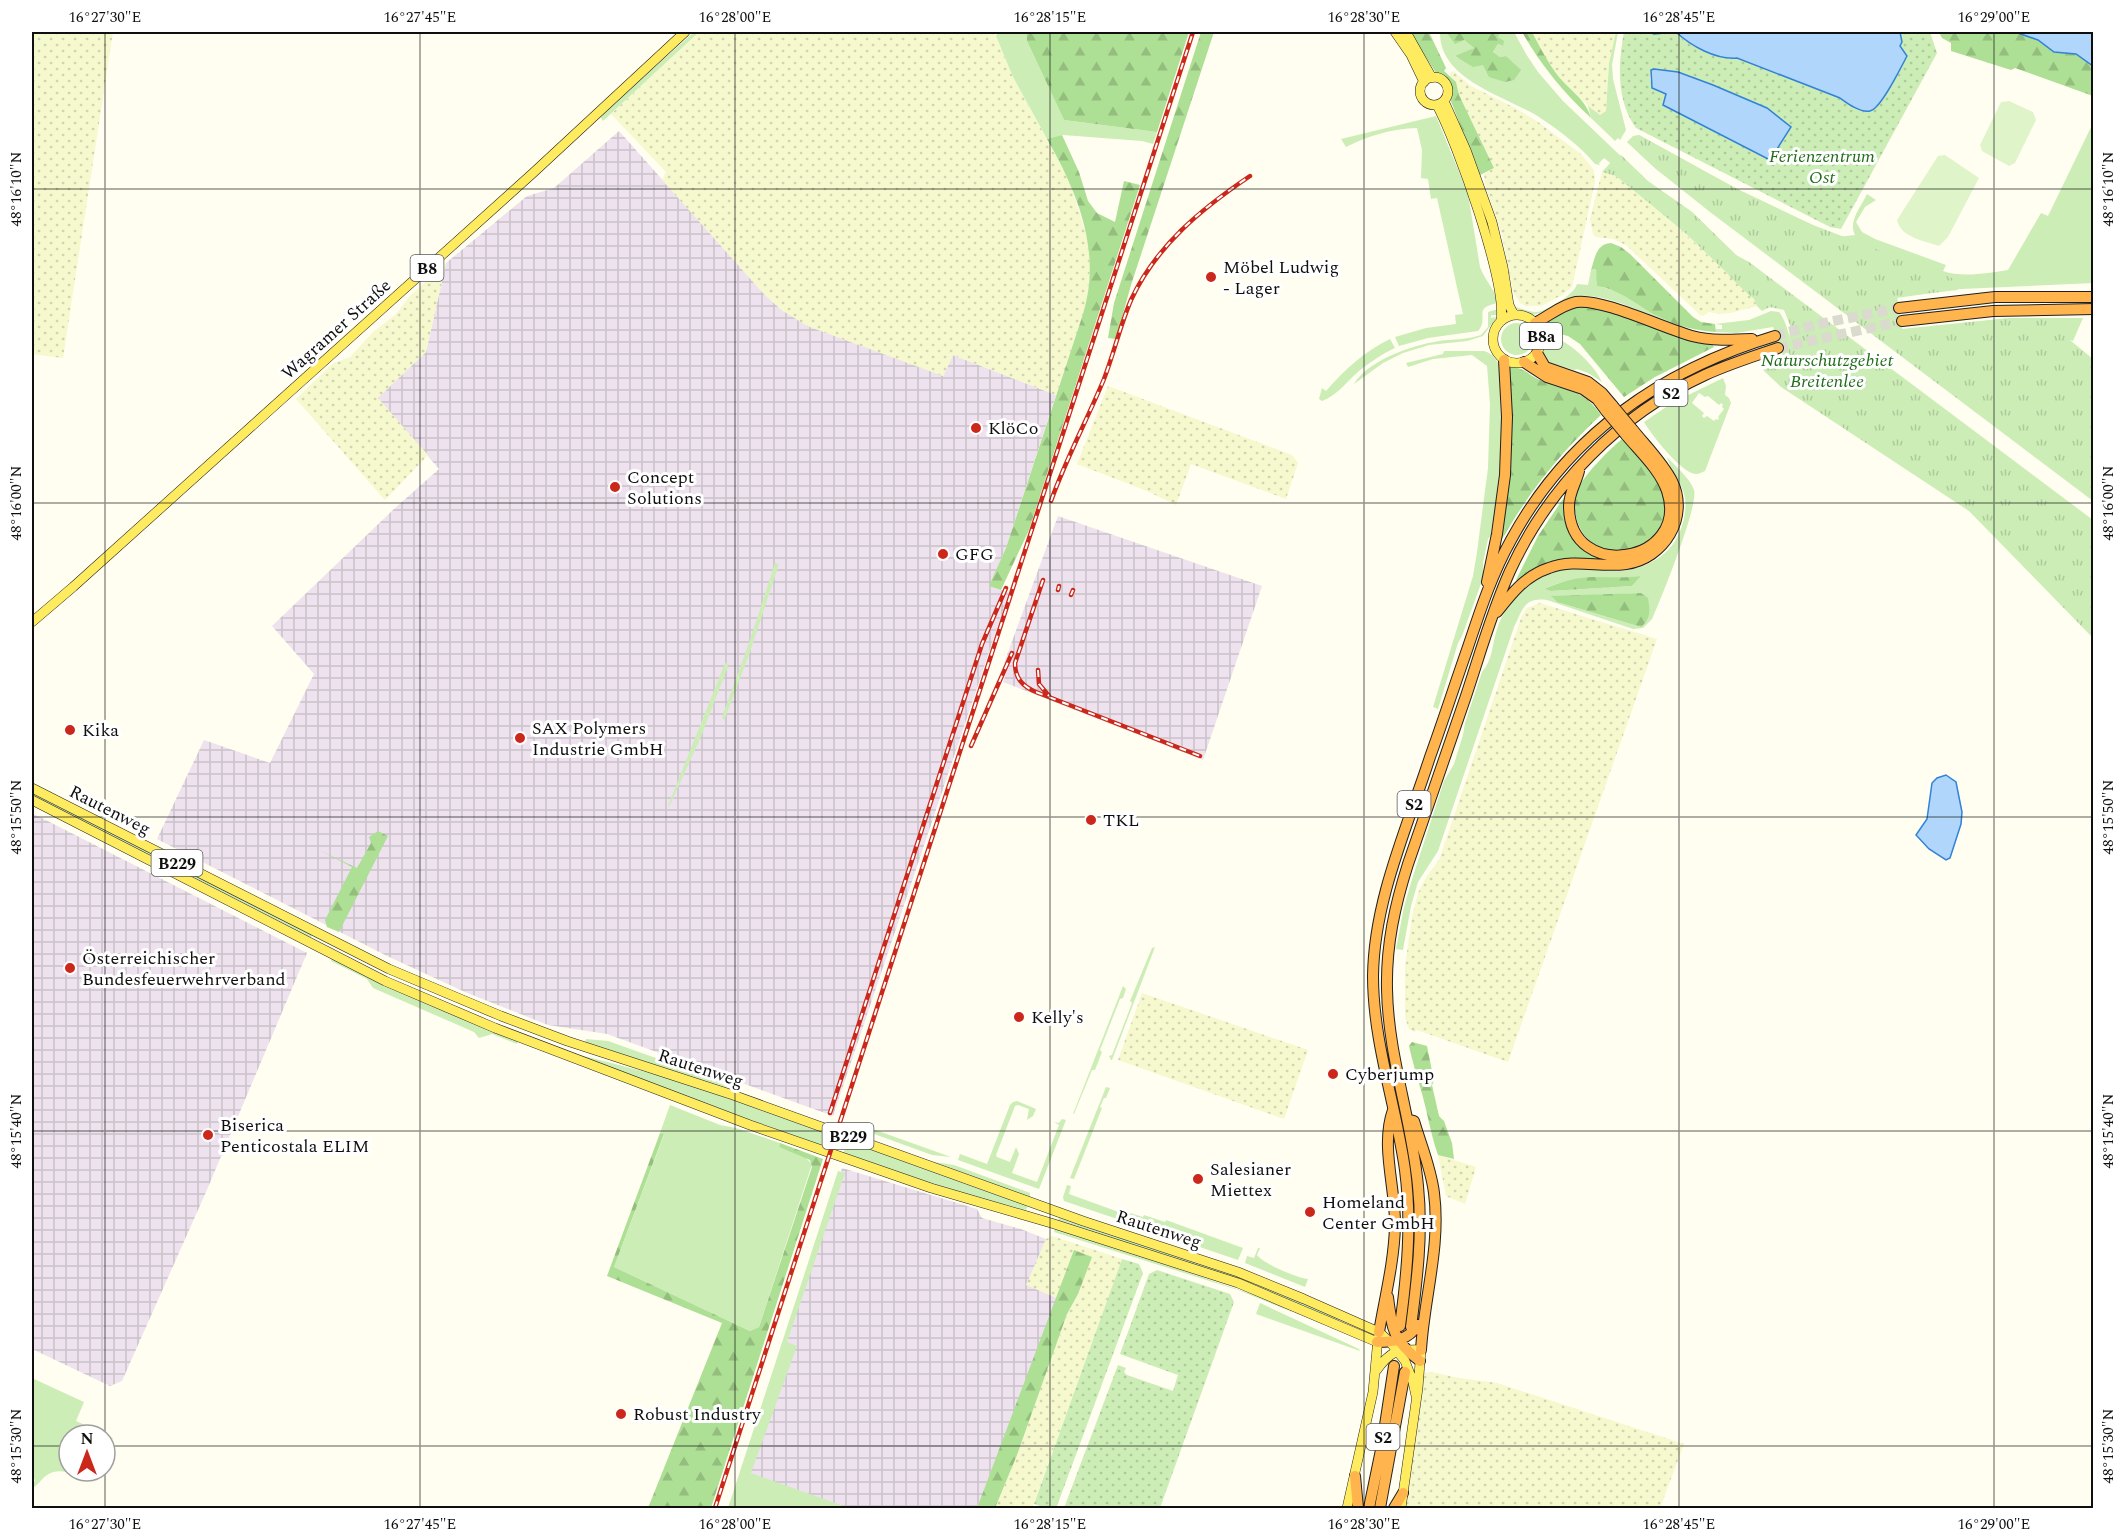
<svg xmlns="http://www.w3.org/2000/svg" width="2125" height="1540" viewBox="0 0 2125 1540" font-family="Spectral,serif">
<defs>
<pattern id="industrial-grid" width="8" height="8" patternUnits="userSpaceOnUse" patternTransform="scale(1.5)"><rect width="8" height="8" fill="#eee2ee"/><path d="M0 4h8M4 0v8" fill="none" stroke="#cbc1cb"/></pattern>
<pattern id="farmland-dots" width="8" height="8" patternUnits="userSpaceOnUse" patternTransform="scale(1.5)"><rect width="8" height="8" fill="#f6f8ce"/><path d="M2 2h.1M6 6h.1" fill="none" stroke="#d2d3b0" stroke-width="1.8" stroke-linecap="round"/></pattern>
<pattern id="forest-firs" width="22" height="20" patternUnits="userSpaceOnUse" patternTransform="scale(1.5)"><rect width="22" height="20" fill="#addf94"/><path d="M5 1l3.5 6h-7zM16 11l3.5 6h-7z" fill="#94be7e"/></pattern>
<pattern id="park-tufts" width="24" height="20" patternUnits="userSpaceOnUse" patternTransform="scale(1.5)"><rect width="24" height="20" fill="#ccedb6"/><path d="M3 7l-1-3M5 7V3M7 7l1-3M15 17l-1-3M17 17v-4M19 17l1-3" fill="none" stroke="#aeca9b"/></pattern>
<pattern id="garden-dots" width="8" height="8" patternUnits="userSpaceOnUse" patternTransform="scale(1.5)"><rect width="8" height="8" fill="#ccedb6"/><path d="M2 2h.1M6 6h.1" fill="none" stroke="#aeca9b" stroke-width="1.8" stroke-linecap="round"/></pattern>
</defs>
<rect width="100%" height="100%" fill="#fffef0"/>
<!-- industrial -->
<path fill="url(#industrial-grid)" d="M619,131l146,164 18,16 160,65 10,-21 103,40 -50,153 -16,38 19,7 -176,523 -226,-82 -59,-9 -83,-33 -78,-36 -230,-117 47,-99 66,23 44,-89 -42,-48 122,-117 45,-40 -62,-71 49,-46 20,-89 81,-67 27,-8z
M1058,516l204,70 -59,174 -200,-78 6,-17 -5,-2z
M32,813l275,140 -101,239 -84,189 -12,5 -78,-37z
M842,1168l135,41 5,9 39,11 25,10 -19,46 30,13 -80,210h-243z"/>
<!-- farmland -->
<path fill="url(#farmland-dots)" d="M32,32h81l-50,326 -31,-4z
M699,32h295l19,45 57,105 18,59 2,26 -3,35 -31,93 -103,-40 -10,21 -136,-50 -24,-15 -18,-16 -103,-115 4,-8 -55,-58z
M1532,32h84l-7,31 -3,48 -2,2 -3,2 -5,-1 -36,-36 -14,-19z
M1453,71l18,15 46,23 21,13 43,32 13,16 1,12 -23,105 -10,8 -21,11h-15l-6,-3 -7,-11 -11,-57 -17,-50 -1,-11 10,-6 -35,-73 -3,-13 -7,-7z
M1602,172l14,4 62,51 76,72 3,7 -26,7 -11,1 -11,-2 -6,4 -3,-1 -74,-70 -13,-6 -17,-2 -3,-3 -3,-15z
M446,263l-20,89 -48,46 50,57 -43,45 -89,-101 36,-35 18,-7 22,-24 24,-19 13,-17z
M1108,386l184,69 6,8 -12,36 -95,-35 -15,41 -29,-14 -70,-27z
M1540,603l117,36 -149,423 -91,-32 -3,2 -5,-3 -4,-11v-52l7,-49 6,-24 7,-14 14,-19 82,-242 6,-10z
M1142,993l166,57 -24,69 -166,-59z
M1438,1155l38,12 -11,37 -19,-8z
M1052,1236l70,23 -90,249h-37l22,-53 50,-141 11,-20 13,-37 -17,-6 -17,47 -31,-13 20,-46z
M1432,1372l27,6 38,5 187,61 -24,64h-255l11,-76 5,-55 3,-4z"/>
<!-- grass -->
<path fill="#ccedb6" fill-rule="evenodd" d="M694,32h5l-96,89 -3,-5z
M998,32h28l1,9 37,79 93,12 -4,12 -11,-3 -79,-6 -16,4 -34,-62 -17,-41z
M1440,32c12,-1 25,8 34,16l-19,9 28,8 37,5 -14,-14 -6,1 -7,-5 5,-8 4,2 -4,-9 3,-5h13l12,22 12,18 25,29 86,82 43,29 44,43 22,35 -7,7 -21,-20 -21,-34 -100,-81 -5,-4 -5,5 1,2 -5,-1c-16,-19 -35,-33 -56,-47 -34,-21 -100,-37 -99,-85z
M1616,32h2l-6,33 1,14 13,51 -6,10 -2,-2 -3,3 -24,-23 -3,-12 12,9 6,-4 3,-48z
M1436,116l32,78 12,73c5,14 15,22 18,36 -27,5 -8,14 -20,28l-50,7 -29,8 -4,-9 31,-9 30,-4 -1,-9 8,-1 -26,-116 -6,1 -3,-20 -7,-1 1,-28 -5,-22c-26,1 -47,7 -71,19l-5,-8z
M2093,123v160l-154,7 -1,2 -41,6 5,32 110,-12h71l-10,23 -24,-7 -154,12 -239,-177 -29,-27 6,-6 6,-1 98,54 100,48 18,-2c-7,-14 6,-28 12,-41l9,6 -11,7 -9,15 6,10 13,7 71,26 -3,6c19,7 46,2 65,-1l33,-57 7,3z
M1596,269l2,17 21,6 43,27c-26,-9 -57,-26 -85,-23 -24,3 -38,32 -63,11 8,1 16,6 24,5 11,-3 36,-17 39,-28l11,1 3,-15z
M1498,309v6h-7v3l6,-1 -14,19 -16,5 -38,4 -26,8 -20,10 -29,21c14,-24 59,-39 85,-43 14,-2 28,-1 42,-6l7,-8v-15z
M1771,311l8,1c6,6 14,31 11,39 -1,3 -4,6 -6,8l-11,-32 -37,6 -20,-1v-3h6v-4l-7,-1 34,-4z
M1501 339a16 16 0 1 1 32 0a16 16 0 1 1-32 0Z
M1553,337c18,5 42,29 49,45l-14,-9 -11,-4 -3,1 -26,-8 -5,-7 2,-15z
M1390,339l5,9c-13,6 -25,14 -36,23 -13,11 -21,24 -37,30l-3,-2 3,-11 4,3c19,-22 38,-39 64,-52z
M1444,351h40c17,5 23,31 16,46l2,43 -2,29 -8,65 -4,5 -5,24v15l-21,58 -4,7 -20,66 -5,-2 40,-131 4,-24 11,-84 2,-64 -3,-38 -15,-11 -39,4 -25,8 -2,-4 37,-9z
M1723,378l3,8 -1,9 4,3 2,5 -26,68c-3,1 -6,3 -9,3 -14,0 -45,-40 -52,-52l28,-19zM1699,393l6,4 3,-1 11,9 2,-2 2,2 -1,2 2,2 -6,8 1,1 -1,2 -2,-1 -2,2 -7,-5 -3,2 -2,-2 2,-3 -12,-10z
M1667,457c8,9 23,21 27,33 5,15 -33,109 -42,129l-9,9 -10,1 -86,-29c-23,-3 -24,9 -33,27l-76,224 -20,31 -7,24 -8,44 -7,-1 8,-42 9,-31 31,-95 10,-17 9,-29 2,-12 17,-51c11,-12 10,-28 15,-43 6,-19 21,-39 38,-50 13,-8 29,-11 44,-12 11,-1 21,3 32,4 26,1 53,-10 66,-33 6,-12 10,-27 8,-40 -3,-17 -16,-30 -18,-41zM1641,576l-9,10 -81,5 -7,-2c33,-16 62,-8 97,-13zM1640,593l1,34 -84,-25 -5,-5z
M775,563l4,1 -29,88 -26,69 -2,-4 27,-74z
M725,663l4,1 -29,75 -31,68 -1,-1z
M32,793l280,142 -2,4 -278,-142z
M1155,947l-43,113h-1l-2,-4 3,-1 20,-52 -2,-2 22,-53z
M332,958l186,83 -1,3 -25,-10 -13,4 -5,-6 -101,-44 -6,-9 -36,-18z
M1123,986l3,3 -3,9 -3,1 -20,51 2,2 -7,18h-3l-18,44h-1z
M586,1039l22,2 101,36 20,11 -144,-45z
M580,1055l89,23 158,55 -5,13 -242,-89z
M1106,1087l4,1 -4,10h-2l-4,9 2,1 -28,71 -4,-1z
M1017,1101l19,8 -3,7 -6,4 2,-11 -11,-4 -3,1 -19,49 1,2 13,5 6,-15 3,7 -7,19 25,9 22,-57 -5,-3 5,1 3,-4 4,1 -27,69 -81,-29 2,-6 27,10 23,-59 3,-3z
M670,1105l50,20 16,3 44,15 -1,4 26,10 7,7 -53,163 -9,4 -136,-64 50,-132 -4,-2z
M853,1124l14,3 84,30 -19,-2 -11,-4 -69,-25z
M848,1140l180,65 -2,5 -64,-17 -119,-39z
M934,1162l20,3 76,28v5z
M838,1171l7,2 -58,169 10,4 -46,127 98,35h-121z
M1067,1185l4,1 -2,8 58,21 3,-2 13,4 1,-2 21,7 1,-2 77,28 -5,12 -174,-59 -1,-4z
M1059,1218l198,65 82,35 -1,3 -107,-44 -174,-55z
M1055,1229l97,31 117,40 23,12 -54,-22 -184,-58z
M1258,1248h2l-3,7c7,9 40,23 51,24l-3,8 -60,-24 2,-7 7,2z
M1260,1303l99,46 1,2 -104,-37z
M34,1379l50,23 -8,19 37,17 -8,17v-20h-36v36h29l-4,9 -3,1 -7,-4 -4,2c-9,-7 -22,-11 -33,-4 -6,4 -8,10 -15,13v-5l3,-2 -3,-9v-88z"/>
<!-- forest -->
<path fill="url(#forest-firs)" d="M1026,32h163l-32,100 -93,-12 -37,-79z
M1201,32h13l-83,253 -15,54 -8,-1 6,-35z
M1410,32h19l17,36 -2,3 12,11 3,13 35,73 -14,7 -30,-76c3,-13 -1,-22 -14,-26z
M1446,32h55l-3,5 6,4 -1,5 -5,-2 -5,8 7,5 6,-1 15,14 -7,10 -9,2 -16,-5 -6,-12 -10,2 -18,-11 19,-8 -10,-8 -9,4z
M1522,32h10c8,15 16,31 27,45 12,14 27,23 32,41 -28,-26 -50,-53 -69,-86z
M1939,32h76l23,8 16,12 22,2 17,12v30l-78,-28 -4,2 -60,-19v-8l-9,-5z
M1062,135l17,37 9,29 9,12 18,9 9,-41 16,4 -111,345 -28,60 -12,-4 17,-38 77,-234c19,-62 -5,-121 -36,-175z
M1611,243l10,4 9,7 63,63 8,5 14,2 1,8c-18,-1 -39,-6 -55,-14 -23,-11 -38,-28 -64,-32l-1,-17 -5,1c4,-12 5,-26 20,-27z
M1588,305l124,39 2,3 -59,30 -31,20 -44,-53 -12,-8 -23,-6 -3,-5 24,-16z
M1510,367c16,1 17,7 30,13 27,13 42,7 61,35 -41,38 -74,79 -101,128l11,-127z
M1622,439c13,16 31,32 39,51 24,58 -70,88 -85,27 -2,-9 -3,-22 3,-31 11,-17 27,-33 43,-47z
M1567,493v27l35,37 -1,3 -21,-1 -61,22 -3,-1 22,-44z
M1641,576l-9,10 -81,5 -7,-2c16,-7 32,-12 50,-12 16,0 31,1 47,-1z
M1641,593l7,5c2,12 3,21 -7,29l-84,-25 -6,-6z
M378,831l10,5 -49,96 -12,-5 -2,-7 27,-53 -35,-18 40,19 14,-25 -2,-6z
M1412,1042l15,4 7,35 -2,4 7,31 5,5 8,22 2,16 -16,-4c-8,-23 -11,-46 -18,-68 -4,-14 -8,-27 -11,-41z
M660,1133l4,1 -50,133 136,64 9,-4 53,-160 -2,-7 -31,-13 1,-4 43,16 -112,349h-63l74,-185 -115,-47z
M1074,1250l18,7 -14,37 -11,20 -50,141 -22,53h-18z"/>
<!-- park -->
<path fill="url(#park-tufts)" d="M1639,135l98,54 76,36 139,53 6,12 -61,7 5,32 107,-11h34l50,41v142l-383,-289 -54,-43 -29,-27z
M1621,155l27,26 44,31 44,43 13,7 344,258v118l-124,-127 -188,-124 -18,-17 25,-9 2,-36 -6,-15 -14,-3 -8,4 -5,-5 -3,-7 -71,-68 -67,-55 -14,-4 11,-12z"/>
<!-- garden -->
<path fill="url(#garden-dots)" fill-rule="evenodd" d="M1624,32h25l5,2 22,-2 8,8 46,19 7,-1 103,40 12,8 48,-60 2,-5 -2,-9h30l7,21 -96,176 -11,-2 -194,-99c-20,-28 -18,-64 -12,-96zM1651,71l27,1 35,13 78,42 -21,33 -107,-56 3,-10 -16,-14z
M1122,1259l17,5 4,9 -86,233 -11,2 -12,-4z
M1157,1270l73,24 4,8 -74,206h-96l54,-143 8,3 -2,4 3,3 46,16 5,-16 -58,-21 29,-80z"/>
<!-- pitch -->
<path fill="#e0f4c9" d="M2009,101l24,11 3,8 -21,43 -6,3 -27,-15 -2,-6 21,-43z
M1945,155l34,23 -31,59 -9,9c-16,-6 -38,-8 -42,-26l41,-64z"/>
<!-- water -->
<path fill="#b0d6fb" stroke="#3182d8" stroke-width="1.5" d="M1649,32h251l2,10 -2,4 7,10c-6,11 -26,53 -37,55 -10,2 -23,-8 -30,-13l-103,-40c-21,2 -46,-12 -61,-26l-22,2z
M2015,32h78v34l-17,-12 -22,-2 -16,-12z
M1654,69l24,3 35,13 54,23 24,19 -21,33 -107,-55 3,-11 -14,-6 -1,-18z
M1946,775l10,7 6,30 -1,12 -11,34 -4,2 -17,-11 -13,-14 11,-16 5,-36 5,-5z"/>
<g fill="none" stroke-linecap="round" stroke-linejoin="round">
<!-- highway-tunnel -->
<path stroke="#dbdace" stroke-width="10" stroke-dasharray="10 5" stroke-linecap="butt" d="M1775,336l39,-11 85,-17
M1778,348l124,-27"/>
<defs>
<path id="major" d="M1395,32l16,23 13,27
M1406,32l26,46
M1420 91a14 14 0 1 1 28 0a14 14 0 1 1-28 0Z
M1444,101l22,49 26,72 11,45 6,38 5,10
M1437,105c20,37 70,177 64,216
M1493 339a24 24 0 1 1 48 0a24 24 0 1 1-48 0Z
M32,622l41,-35 460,-414 152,-141
M32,788l357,181 112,47 66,25 166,54 350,126 155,51 66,27 75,33 11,10 15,19 8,21 3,14
M32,800l353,181 110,47 255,97 181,63 120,35 187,60 139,59
M1376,1371c14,-20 21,-22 45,-21l-3,38 -17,120
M1347,1508l26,-116 5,-54"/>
<path id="highway" d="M1899,308l96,-11h99
M1902,321l91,-10 101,-2
M1535,323c14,-7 26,-18 41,-21 26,-4 87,26 116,34 19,5 40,4 60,3
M1537,353l8,14 43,15 14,11 11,13
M1524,362l23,15 36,12 14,10 9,12
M1579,471c-3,12 -10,22 -10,35 0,78 122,57 98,-15 -7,-21 -27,-39 -41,-56
M1487,582l10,-48 8,-59 2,-58 -3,-57
M1497,612c15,-19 28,-36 52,-44 26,-10 51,0 77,-4 38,-5 64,-47 46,-83 -9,-18 -26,-35 -39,-51
M1410,1120l4,1c7,24 17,47 20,72 7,53 -10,105 -13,157
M1388,1297c4,32 5,44 32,64
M1400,1326c7,-52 12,-103 5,-156 -9,-65 -32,-128 -32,-194 1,-76 34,-148 57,-219 13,-36 25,-73 38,-110 12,-36 24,-73 43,-107 57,-105 151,-170 264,-204
M1411,1327c6,-47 12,-93 7,-141 -6,-66 -30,-130 -31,-197 -1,-44 8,-84 21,-125 19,-56 39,-112 58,-168 14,-42 26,-85 44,-125 39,-85 110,-157 195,-196 24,-11 49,-19 73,-27
M1379,1332c6,-35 15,-70 16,-106 1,-37 -15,-80 -2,-116
M1377,1342c18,0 31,-2 41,-17
M1355,1476l3,32
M1369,1508l13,-63 12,-79
M1380,1508l25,-136
M1394,1508l9,-15"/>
</defs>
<!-- major casing -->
<use href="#major" stroke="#202020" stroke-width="10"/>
<!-- highway casing -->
<use href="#highway" stroke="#202020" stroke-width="12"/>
<!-- major -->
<use href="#major" stroke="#ffeb60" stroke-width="9"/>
<!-- highway -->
<use href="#highway" stroke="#ffb44e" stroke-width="10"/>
<defs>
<path id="rail" d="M1051,501c15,-42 36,-81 53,-122 10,-26 16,-53 27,-79 25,-54 70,-91 119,-124
M1043,580l-28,83c0,15 7,23 21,29l164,64
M1058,590l1,-4
M1071,595l2,-5
M1038,670l1,14 10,12
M971,746l41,-93
M830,1113l152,-469 24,-56
M715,1508l478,-1476"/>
</defs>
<!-- rail casing -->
<use href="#rail" stroke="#cb271a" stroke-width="4.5"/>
<!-- rail -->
<use href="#rail" stroke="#fff" stroke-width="2" stroke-dasharray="7" stroke-linecap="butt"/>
<defs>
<path id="highway-bridge" d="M1613,406l20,24
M1606,411l20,24"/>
</defs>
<!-- highway-bridge casing -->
<use href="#highway-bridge" stroke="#202020" stroke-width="12" stroke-linecap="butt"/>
<!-- highway-bridge -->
<use href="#highway-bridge" stroke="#ffb44e" stroke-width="10"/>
</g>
<!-- ticks -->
<path fill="none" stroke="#0f0f0f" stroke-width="1.5" stroke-opacity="0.45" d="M105,32v1476M420,32v1476M735,32v1476M1050,32v1476M1364,32v1476M1679,32v1476M1994,32v1476M32,189h2062M32,503h2062M32,817h2062M32,1131h2062M32,1446h37M105,1446h1989"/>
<!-- markers -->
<g fill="#cb271a" stroke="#fff" stroke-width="2">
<circle cx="1211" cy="277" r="6"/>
<circle cx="976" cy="428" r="6"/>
<circle cx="615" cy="487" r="6"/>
<circle cx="943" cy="554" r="6"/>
<circle cx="70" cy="730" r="6"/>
<circle cx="520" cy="738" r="6"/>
<circle cx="1091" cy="820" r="6"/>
<circle cx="70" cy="968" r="6"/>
<circle cx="1019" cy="1017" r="6"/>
<circle cx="1333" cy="1074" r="6"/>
<circle cx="208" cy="1135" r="6"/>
<circle cx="1198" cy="1179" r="6"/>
<circle cx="1310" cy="1212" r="6"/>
<circle cx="621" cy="1414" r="6"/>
</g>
<g text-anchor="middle" stroke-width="6" stroke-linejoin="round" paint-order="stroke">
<!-- shield labels -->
<g fill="#fff" stroke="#575757" stroke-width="1.5">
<rect x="410.5" y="255" width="33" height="26" rx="4.5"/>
<rect x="1520" y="323" width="42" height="26" rx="4.5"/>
<rect x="1654.5" y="380" width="33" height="26" rx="4.5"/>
<rect x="1397.5" y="791" width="33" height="26" rx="4.5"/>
<rect x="151.5" y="850" width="51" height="26" rx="4.5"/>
<rect x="822.5" y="1123" width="51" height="26" rx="4.5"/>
<rect x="1366.5" y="1424" width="33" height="26" rx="4.5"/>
</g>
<g font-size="16" font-weight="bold" fill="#0f0f0f">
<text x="427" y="274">B8</text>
<text x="1541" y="342">B8a</text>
<text x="1671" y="399">S2</text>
<text x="1414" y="810">S2</text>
<text x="177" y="869">B229</text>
<text x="848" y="1142">B229</text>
<text x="1383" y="1443">S2</text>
</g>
<!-- park labels -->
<g font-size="18" font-style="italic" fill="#206c19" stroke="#fff">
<text x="1822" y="162">Ferienzentrum<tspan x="1822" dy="21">Ost</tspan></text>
<text x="1827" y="366">Naturschutzgebiet<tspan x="1827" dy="21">Breitenlee</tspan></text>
</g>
<!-- poi labels -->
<g font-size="18" fill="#0f0f0f" stroke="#fff" text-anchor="start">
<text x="1223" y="273">Möbel Ludwig<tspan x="1223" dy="21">- Lager</tspan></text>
<text x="988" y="434">KlöCo</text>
<text x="627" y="483">Concept<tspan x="627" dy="21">Solutions</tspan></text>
<text x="955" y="560">GFG</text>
<text x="532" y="734">SAX Polymers<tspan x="532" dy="21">Industrie GmbH</tspan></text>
<text x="82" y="736">Kika</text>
<text x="1103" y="826">TKL</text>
<text x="82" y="964">Österreichischer<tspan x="82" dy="21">Bundesfeuerwehrverband</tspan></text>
<text x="1031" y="1023">Kelly's</text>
<text x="1345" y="1080">Cyberjump</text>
<text x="220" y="1131">Biserica<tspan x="220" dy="21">Penticostala ELIM</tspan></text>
<text x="1210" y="1175">Salesianer<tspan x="1210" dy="21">Miettex</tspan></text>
<text x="1322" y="1208">Homeland<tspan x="1322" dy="21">Center GmbH</tspan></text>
<text x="633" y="1420">Robust Industry</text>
</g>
<!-- street labels -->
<g font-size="18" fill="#0f0f0f" stroke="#fff">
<text transform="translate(336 329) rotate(-42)" y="6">Wagramer Straße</text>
<text transform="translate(110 810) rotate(27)" y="6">Rautenweg</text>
<text transform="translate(701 1068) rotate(18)" y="6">Rautenweg</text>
<text transform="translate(1159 1229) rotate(18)" y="6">Rautenweg</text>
</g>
</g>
<!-- border -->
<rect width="2125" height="1540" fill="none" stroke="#ffffff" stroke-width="66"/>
<!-- north arrow -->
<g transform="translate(87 1453)"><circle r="28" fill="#ffffff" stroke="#9f9f9f" stroke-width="1.5"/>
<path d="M0-4.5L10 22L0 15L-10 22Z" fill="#cb271a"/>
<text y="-9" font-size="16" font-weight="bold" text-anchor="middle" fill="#0f0f0f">N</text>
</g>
<rect x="33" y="33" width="2059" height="1474" fill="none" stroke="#0f0f0f" stroke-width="2"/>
<g font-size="15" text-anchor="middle" fill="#0f0f0f">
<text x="105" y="22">16°27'30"E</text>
<text x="420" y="22">16°27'45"E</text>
<text x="735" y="22">16°28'00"E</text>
<text x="1050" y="22">16°28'15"E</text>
<text x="1364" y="22">16°28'30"E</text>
<text x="1679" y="22">16°28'45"E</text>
<text x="1994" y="22">16°29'00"E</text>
<text transform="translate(16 189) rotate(-90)" y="5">48°16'10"N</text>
<text transform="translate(2108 189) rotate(-90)" y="5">48°16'10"N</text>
<text transform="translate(16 503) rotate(-90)" y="5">48°16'00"N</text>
<text transform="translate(2108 503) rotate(-90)" y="5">48°16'00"N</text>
<text transform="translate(16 817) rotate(-90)" y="5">48°15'50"N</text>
<text transform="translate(2108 817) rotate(-90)" y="5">48°15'50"N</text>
<text transform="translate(16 1131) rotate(-90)" y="5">48°15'40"N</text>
<text transform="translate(2108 1131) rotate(-90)" y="5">48°15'40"N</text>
<text transform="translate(16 1446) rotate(-90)" y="5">48°15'30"N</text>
<text transform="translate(2108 1446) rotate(-90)" y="5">48°15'30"N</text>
<text x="105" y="1529">16°27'30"E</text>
<text x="420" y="1529">16°27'45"E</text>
<text x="735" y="1529">16°28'00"E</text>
<text x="1050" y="1529">16°28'15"E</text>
<text x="1364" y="1529">16°28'30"E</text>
<text x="1679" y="1529">16°28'45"E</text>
<text x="1994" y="1529">16°29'00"E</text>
</g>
</svg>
